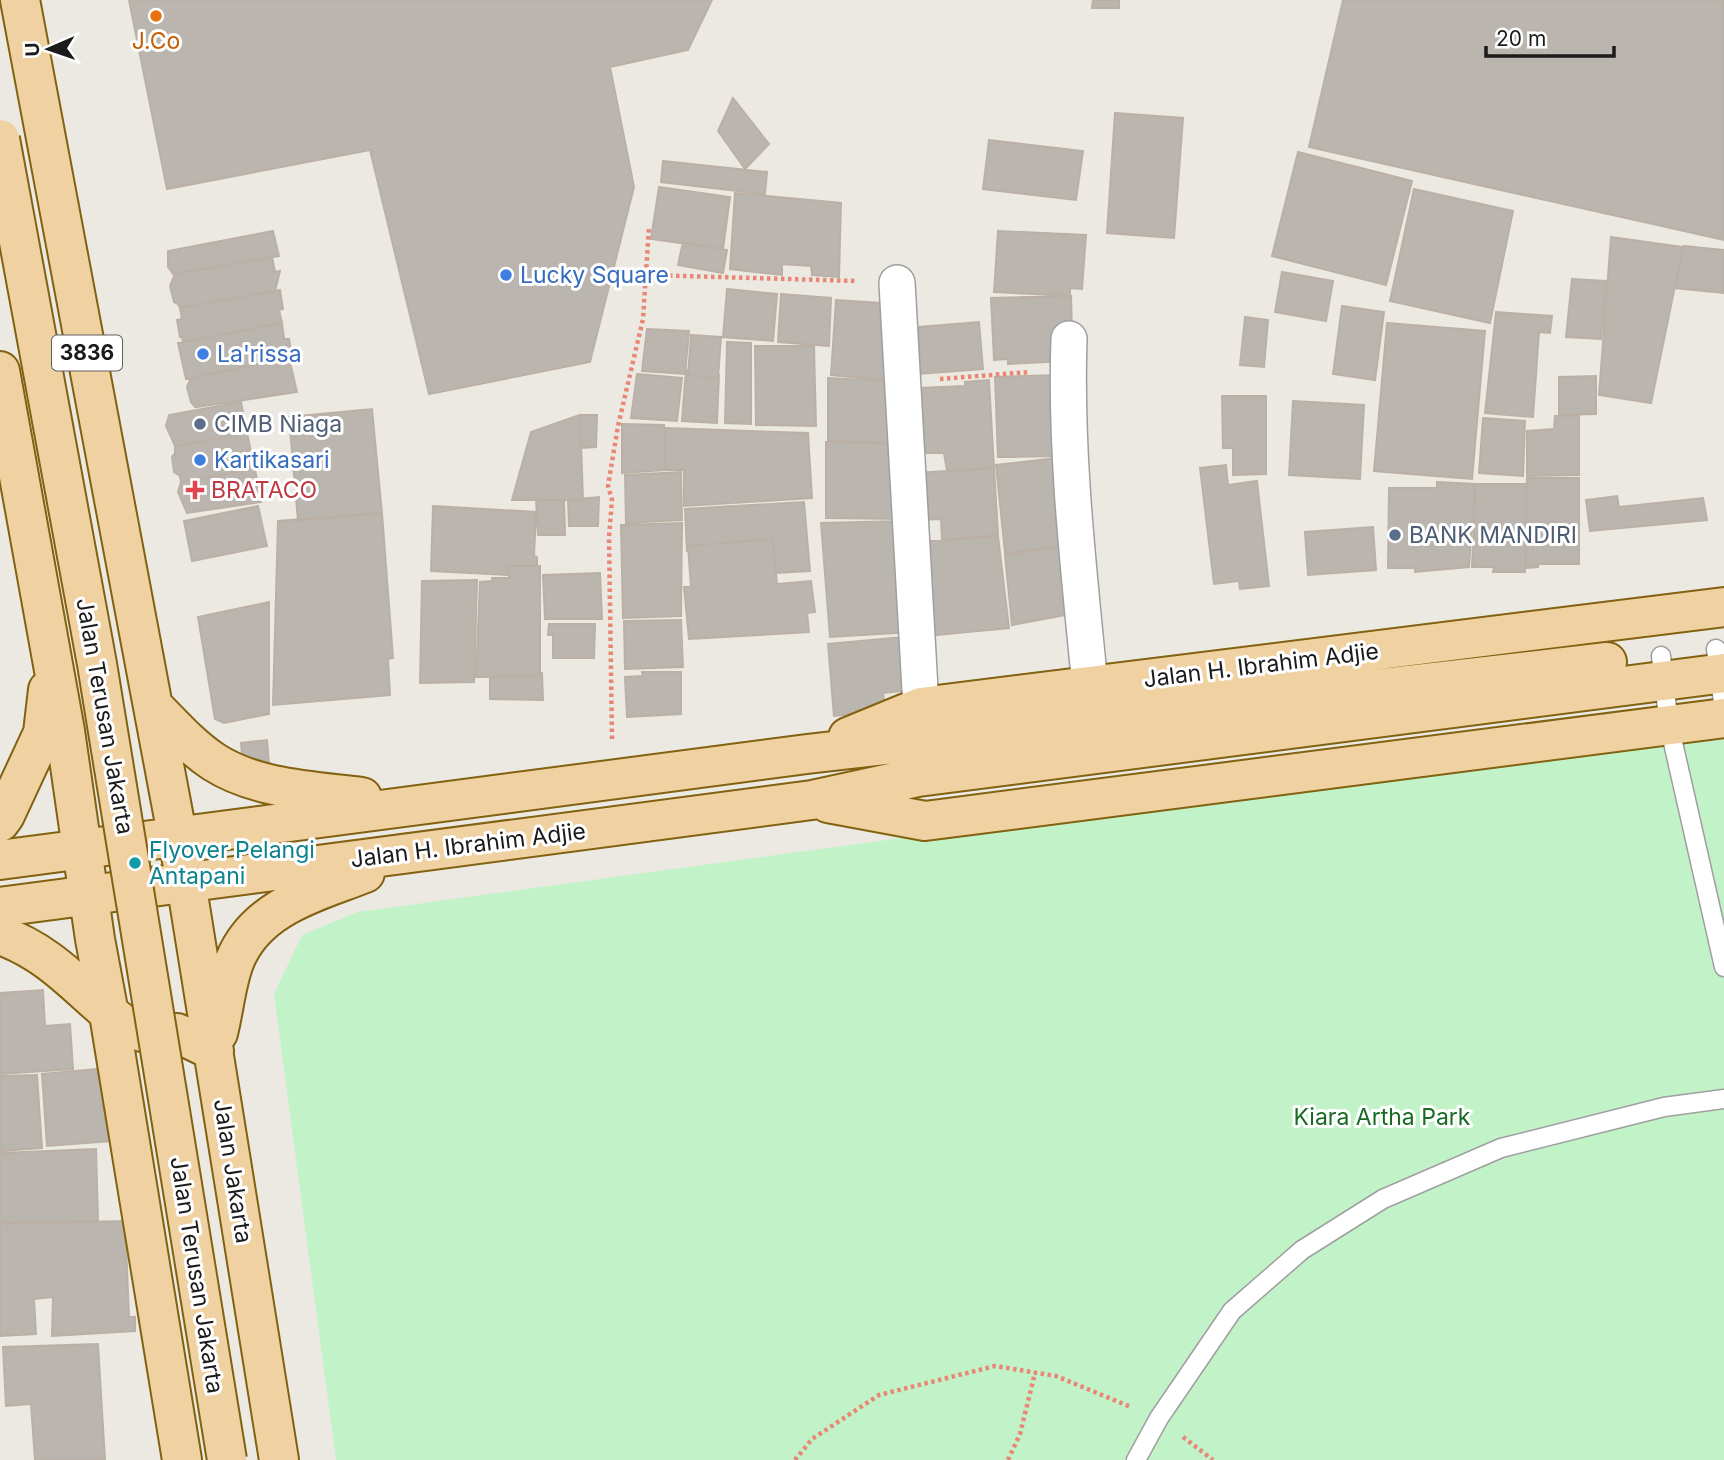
<svg xmlns="http://www.w3.org/2000/svg" width="1724" height="1460" viewBox="0 0 1724 1460" font-family="Inter,sans-serif">
<rect width="100%" height="100%" fill="#ebe9e2"/>
<!-- park -->
<path fill="#c2f2c8" d="M1724,730v730h-1388l-62,-466 28,-59 56,-23 1183,-161z"/>
<!-- building -->
<path fill="#bbb5af" stroke="#bbb0a6" stroke-width="2" d="M129,0h583l-24,50 -78,17 24,120 -44,175 -161,32 -59,-244 -203,39z
M1093,0h26v8h-27z
M1343,0h381v240l-415,-93z
M733,98l36,46 -24,25 -27,-38z
M1115,113l68,5 -9,120 -67,-5z
M989,140l94,11 -7,49 -93,-11z
M1298,152l114,29 -26,104 -114,-29z
M663,161l104,11 -2,22 -104,-12z
M659,187l71,10 -7,52 -72,-10z
M1414,189l99,22 -23,112 -100,-22z
M735,193l106,10 -2,74 -27,-2 -1,-9 -29,-2v11l-52,-6z
M273,231l6,25 -106,18 -5,-7v-16z
M998,231l88,4 -4,54 -12,-1v8l-76,-4z
M1611,237l72,10 -32,156 -52,-8z
M683,242l44,8 -4,23 -45,-8z
M1684,246l40,4v43l-49,-5z
M272,257l3,15 5,-1 -5,20 -95,17 -2,-4 -4,-2 -4,-16 5,-12z
M1282,272l51,9 -7,40 -51,-9z
M1572,279l34,2 -5,58 -35,-2z
M727,289l50,5 -4,47 -50,-4z
M280,290l3,19 -4,1 3,13 -99,19 -1,-5h-2l-3,-17 5,-1 -2,-11z
M781,294l50,4 -2,48 -51,-4z
M1071,296l1,36 -6,29 -58,3v-5l-14,1 -3,-62z
M836,300l61,4 -1,77 -65,-6z
M1342,306l42,6 -9,68 -42,-6z
M1496,312l56,4 -2,17 -11,-1 -6,85 -48,-4z
M1245,317l23,3 -4,47 -24,-2z
M979,322l4,47 -65,5 1,-47z
M282,323l2,16h5l3,18 -106,22 -8,-36z
M1387,323l98,8 -13,148 -98,-8z
M647,329l42,2 -4,43 -43,-3z
M691,335l30,2 -3,41 -30,-3z
M727,342l24,1v81l-26,-1z
M755,346h59l2,80 -60,-1z
M289,358l8,34 -100,15h-2l-4,-5 -4,-15 4,-9z
M686,370l3,1 -1,4 30,3 1,-4 -2,49 -35,-2z
M637,374l45,4 -5,43 -46,-3z
M1062,375l1,81 -65,1 -3,-80z
M1596,376v38l-37,1v-38z
M828,378l56,3 1,12h16l-10,50 -63,-2z
M989,380l5,88 -47,3 -3,-18h-25v-65l46,-2v-4z
M1222,396h44v78l-33,1v-27h-10z
M1293,401l71,4 -4,74 -71,-4z
M241,402l6,31 -72,13 -9,-20 3,-11z
M372,409l10,104 -84,8 -9,-104z
M580,415l3,85h-71l19,-68z
M580,415h17l-1,32 -16,1z
M1555,416h24v59l-52,1v-45l27,-2z
M1483,418l42,3 -2,55 -44,-3z
M622,424l42,1 1,45 -43,3z
M666,428l142,5 4,65 -128,8v-36h-18z
M247,433l5,23 -4,1 2,13 -69,12 -1,-6 -6,-4 -2,-15 3,-4v-7z
M826,442l77,2v75l-77,-1z
M1064,457l11,87 -70,9 -9,-88z
M1226,465l2,20 29,-4 12,105 -29,3 -1,-8 -25,3 -14,-116z
M994,468l4,67 -56,5 -1,-21 -23,1 -2,-47z
M255,469l6,33 -74,11 -9,-21 3,-10z
M681,472l1,48 -56,3 -1,-48z
M1527,478h52v86h-41v3l-12,1z
M1437,482l38,2 -6,83 -54,5v-4h-27l1,-80h48z
M1476,484h50l-1,88h-32l1,-5h-22z
M1617,496l2,11 84,-9 4,22 -117,11 -4,-31z
M599,497l-1,29h-29l-1,-26z
M536,500h28l1,35h-27z
M804,502l6,69 -34,2 -3,-34 -85,7 -1,6 -2,-43z
M258,506l9,40 -75,15 -8,-40z
M433,506l103,6 -2,44 3,1v9h-29l1,9 -78,-4z
M382,513l11,145 -5,1 2,36 -117,10 5,-184z
M904,521l8,111 -82,5 -9,-114z
M682,523l-1,93 -58,2 -2,-93z
M1373,527l3,43 -68,5 -3,-43z
M998,536l11,92 -82,8 -9,-94z
M773,539l4,45 34,-3 4,31 -8,1 2,19 -120,7 -5,-52h7l-3,-41z
M1075,544l7,68 -70,13 -7,-70z
M508,566h32v110l-64,1 4,-95 12,-1v-3h17z
M600,573l2,46h-57l-2,-44z
M477,580l-3,102 -54,1 2,-102z
M269,602v112l-45,9 -9,-4 -17,-102z
M681,620l2,47 -58,2 -1,-48z
M549,624h46l-1,34h-41v-23h-5z
M914,636l5,53 -36,4 2,18 -51,5 -6,-72z
M642,672h39v42l-54,3 -2,-40 18,-1z
M540,673h2l1,27 -53,-1v-22l50,-1z
M267,740l2,24 -26,3 -2,-24z
M43,990l2,36 25,-2 3,45 -73,5v-81z
M97,1069l2,13 7,-1 5,60 -64,5 -5,-72z
M37,1075l5,73 -42,3v-75z
M96,1149l2,72 -98,2v-70z
M125,1221l4,96h6v14l-83,5 1,-39 -19,2 2,35 -36,2v-112z
M98,1344l7,116h-70l-4,-56 -25,2 -3,-59z"/>
<g fill="none" stroke-linecap="round" stroke-linejoin="round">
<defs>
<path id="lane" d="M1716,649l8,61
M1661,656l8,69 55,242
M1136,1460l23,-42 73,-107 70,-61 81,-51 118,-51 163,-41 60,-8"/>
<path id="street" d="M897,283l24,424
M1069,339c-4,116 10,232 21,347"/>
<path id="primary" d="M20,0l166,882 93,578
M0,371l65,360 30,208 14,75 73,446
M153,706c20,20 38,41 61,56 42,27 99,29 148,35
M848,737l73,-30 803,-100
M828,803l97,18 799,-103
M0,822l5,-7 38,-82 5,-43
M0,860l807,-106 800,-92
M0,907l812,-107 106,-23 806,-104
M0,935c56,20 82,59 128,93l14,4 35,1 37,18
M218,1033c6,-23 8,-51 17,-73 22,-54 82,-68 130,-87"/>
</defs>
<!-- lane casing -->
<use href="#lane" stroke="#9f9f9f" stroke-width="21"/>
<!-- street casing -->
<use href="#street" stroke="#9f9f9f" stroke-width="38"/>
<!-- primary casing -->
<use href="#primary" stroke="#826110" stroke-width="42"/>
<!-- path -->
<path stroke="#e98675" stroke-width="4.5" stroke-dasharray="3.5 3.5" stroke-linecap="butt" d="M648,275l209,6
M940,379l89,-7
M612,739l-3,-202 3,-37 -4,-14 10,-60 25,-107 6,-92
M1183,1437l30,23
M795,1460l17,-21 67,-44 116,-29 61,10 75,31
M1008,1460l12,-26 15,-61"/>
<!-- lane -->
<use href="#lane" stroke="#fff" stroke-width="18"/>
<!-- street -->
<use href="#street" stroke="#fff" stroke-width="35"/>
<!-- primary -->
<use href="#primary" stroke="#f0d2a2" stroke-width="38"/>
<defs>
<path id="primary-bridge" d="M0,139l97,525 130,796"/>
</defs>
<!-- primary-bridge casing -->
<use href="#primary-bridge" stroke="#826110" stroke-width="42" stroke-linecap="butt"/>
<!-- primary-bridge -->
<use href="#primary-bridge" stroke="#f0d2a2" stroke-width="38"/>
</g>
<!-- markers -->
<circle fill="#e8710a" stroke="#fff" stroke-width="2.5" cx="156" cy="16" r="7"/>
<g fill="#3f7fe0" stroke="#fff" stroke-width="2.5">
<circle cx="506" cy="275" r="7"/>
<circle cx="203" cy="354" r="7"/>
<circle cx="200" cy="460" r="7"/>
</g>
<g fill="#5c6f8a" stroke="#fff" stroke-width="2.5">
<circle cx="200" cy="424" r="7"/>
<circle cx="1395" cy="535" r="7"/>
</g>
<path fill="#e0444e" stroke="#fff" stroke-width="2.5" d="M191.5 479.5h7v7h7v7h-7v7h-7v-7h-7v-7h7z"/>
<circle fill="#0f9aa8" stroke="#fff" stroke-width="2.5" cx="135" cy="863" r="7"/>
<g text-anchor="middle" stroke-width="6" stroke-linejoin="round" paint-order="stroke">
<!-- shield labels -->
<rect fill="#fff" stroke="#5f5f5f" stroke-width="2" x="52" y="335.5" width="70" height="35" rx="5"/>
<g font-size="21" font-weight="bold" fill="#1b1b1b">
<text x="87" y="360">3836</text>
</g>
<!-- food labels -->
<g font-size="23" fill="#c56008" stroke="#fff">
<text x="156" y="49">J.Co</text>
</g>
<!-- shop labels -->
<g font-size="23" fill="#366cbe" stroke="#fff" text-anchor="start">
<text x="520" y="283">Lucky Square</text>
<text x="217" y="362">La'rissa</text>
<text x="214" y="468">Kartikasari</text>
</g>
<!-- service labels -->
<g font-size="23" fill="#4e5e75" stroke="#fff" text-anchor="start">
<text x="214" y="432">CIMB Niaga</text>
<text x="1409" y="543">BANK MANDIRI</text>
</g>
<!-- health labels -->
<g font-size="23" fill="#be3a42" stroke="#fff" text-anchor="start">
<text x="211" y="498">BRATACO</text>
</g>
<!-- street labels -->
<g font-size="23" fill="#1b1b1b" stroke="#fff">
<text transform="translate(1261 665) rotate(-7)" y="8">Jalan H. Ibrahim Adjie</text>
<text transform="translate(105 716) rotate(80)" y="8">Jalan Terusan Jakarta</text>
<text transform="translate(468 845) rotate(-7)" y="8">Jalan H. Ibrahim Adjie</text>
<text transform="translate(233 1171) rotate(81)" y="8">Jalan Jakarta</text>
<text transform="translate(197 1275) rotate(81)" y="8">Jalan Terusan Jakarta</text>
</g>
<!-- culture labels -->
<g font-size="23" fill="#0d838f" stroke="#fff" text-anchor="start">
<text x="149" y="858">Flyover Pelangi<tspan x="149" dy="26">Antapani</tspan></text>
</g>
<!-- park labels -->
<g font-size="23" fill="#176b22" stroke="#fff">
<text x="1382" y="1125">Kiara Artha Park</text>
</g>
</g>
<!-- north arrow -->
<g transform="translate(49 49) rotate(268)" stroke="#ffffff" stroke-width="5" paint-order="stroke">
<path d="M0-5L12 26L0 18L-12 26Z" fill="#1b1b1b"/>
<text y="-10" font-size="19" font-weight="bold" text-anchor="middle" fill="#1b1b1b">U</text>
</g>
<!-- scale -->
<path d="M1486 46v10h128v-10" fill="none" stroke="#1b1b1b" stroke-width="3.5"/>
<text x="1496" y="46" font-size="21" fill="#1b1b1b" stroke="#ffffff" stroke-width="5" paint-order="stroke">20 m</text>
</svg>
